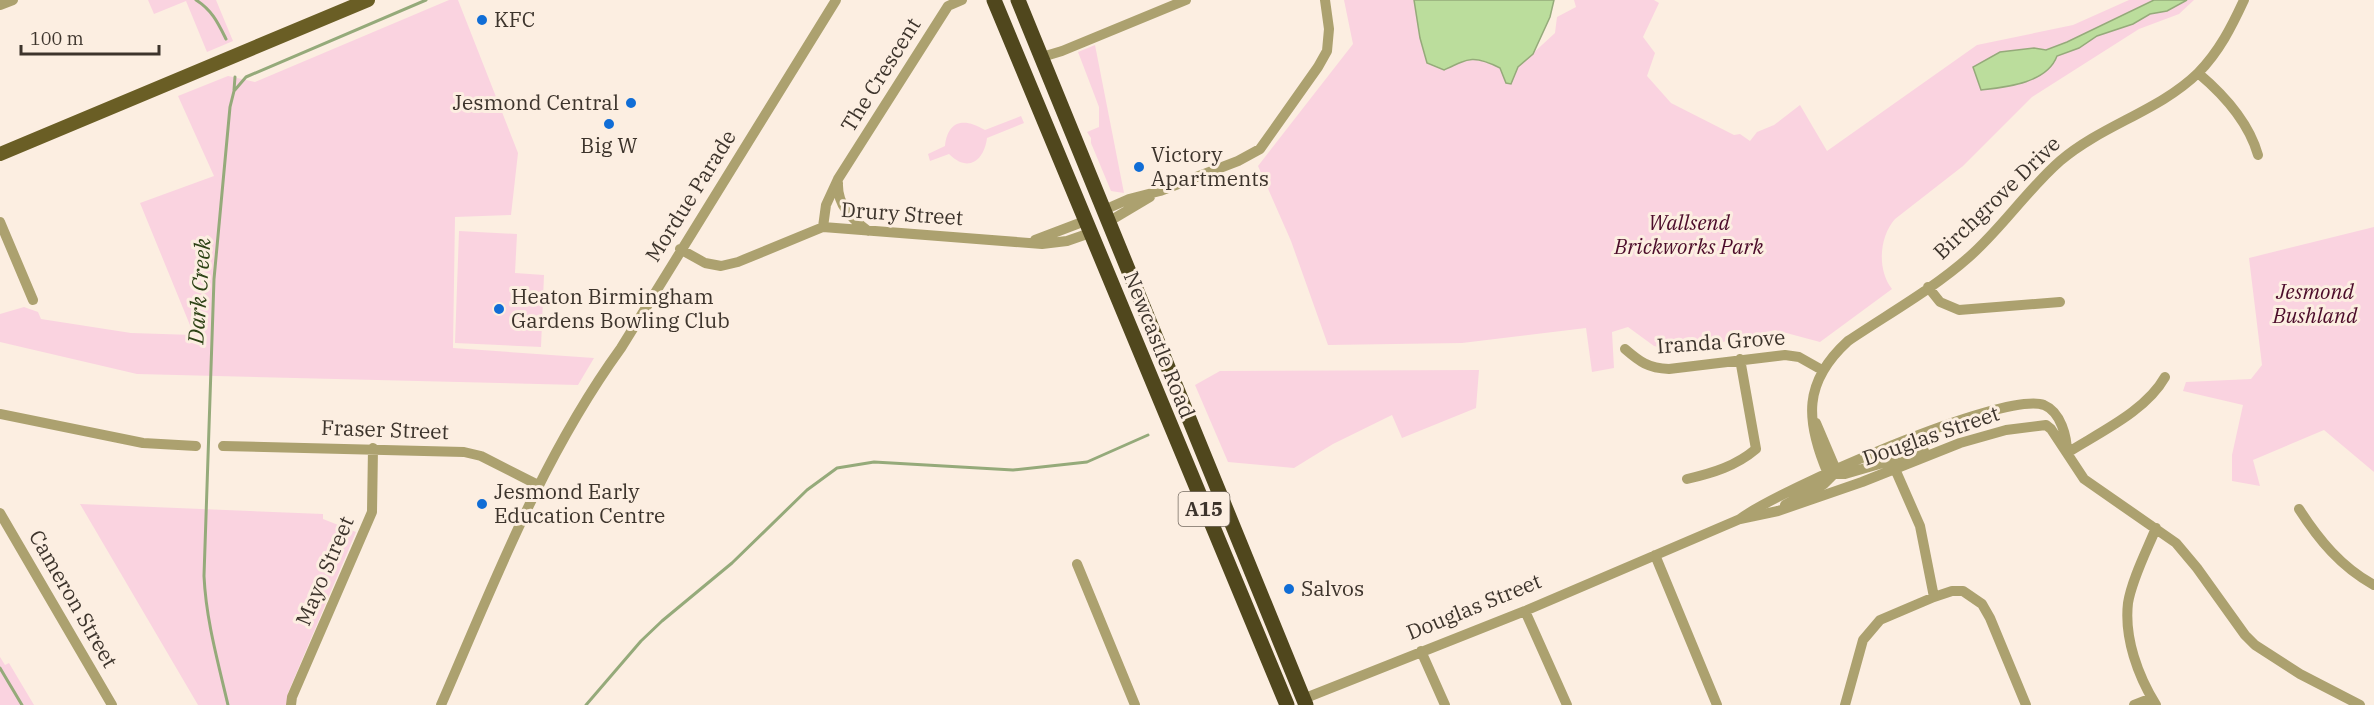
<svg xmlns="http://www.w3.org/2000/svg" width="2374" height="705" viewBox="0 0 2374 705" font-family="'IBM Plex Serif',serif">
<rect width="100%" height="100%" fill="#fceee1"/>
<!-- green -->
<path fill="#fad3e0" d="M148,0h68l17,41 -26,11 -21,-51 -32,13z
M449,0h9l60,153 -7,62 -56,2 -2,131 141,10 -16,27 -441,-11 -137,-32v-28l24,-7 14,5 3,7 90,14 63,2 -54,-132 74,-27 -36,-80 50,-20 27,6z
M1344,0h73l-2,1 5,37 7,25 17,7c26,-12 30,-14 56,-2l6,15 12,-16 37,-34 2,-16 19,-10 -2,-7h80l5,3 -16,34 12,16 -8,23 24,27 63,32 6,-1 10,7 7,-9 17,-7 26,-20 27,46 150,-106 96,-20 56,-25h65l-15,14 -40,15 -107,68 -69,69 -68,53c-16,18 -18,51 -3,70l-72,53 -45,-12 -96,22 -25,-6 -26,-19 -16,5 2,36 -22,4 -6,-44 -124,15 -134,2 -37,-104 -33,-75 95,-122z
M1095,45l29,148 -13,-2 -20,-48v-5l-4,-6 12,-5v-20l-21,-55z
M1021,116l3,7 -37,15c-3,23 -19,35 -38,16l-19,7 -2,-7 17,-8c3,-27 20,-28 40,-16z
M2374,227v245l-50,-42 -71,30 7,26 -28,-5v-26l11,-50 -60,-14 3,-9 65,-3 11,-14 -13,-107z
M459,231l58,3 -2,39 29,2 -3,72 -86,-4z
M1479,370l-3,38 -74,30 -10,-23 -59,29 -39,24 -66,-6 -33,-77 25,-14z
M80,504l243,10v5l33,13 -68,161 -1,12h-89z
M0,657l5,8 4,-2 25,42h-34z"/>
<!-- water -->
<path fill="#bbdd9c" stroke="#95aa7a" stroke-width="1.5" d="M1414,0h140l-4,17 -17,37 -15,13 -7,17 -5,-1 -6,-15c-26,-13 -31,-10 -56,2l-17,-7 -7,-25z
M2154,0h33l-20,11 -17,3 -17,10 -36,12 -18,12 -22,8c-10,27 -50,31 -76,34l-8,-23 27,-15 34,-4 12,2 21,-8z"/>
<g fill="none" stroke-linecap="round" stroke-linejoin="round">
<!-- stream -->
<path stroke="#95aa7a" stroke-width="3" d="M196,0c16,10 22,23 30,39
M234,90l1,-13
M0,668l22,37
M228,705c-10,-43 -22,-85 -24,-129l10,-297 16,-172 4,-16 12,-14 180,-77
M586,705l55,-64 21,-20 70,-58 75,-73 30,-22 37,-6 139,8 74,-8 61,-27"/>
<!-- minor -->
<path stroke="#aca16f" stroke-width="10" d="M0,5l13,-5
M1042,57l20,-6 124,-51
M2198,73c25,21 51,50 60,82
M838,183c-1,22 13,35 30,48
M1104,210l25,-11 31,-8 78,-30 22,-12 58,-82 9,-16 2,-22 -4,-29
M0,222l33,78
M1108,222l42,-25
M823,227l3,-22 12,-26 110,-173 14,-6
M1035,240l50,-19
M680,249l25,14 16,3 17,-4 85,-35 219,17 25,-3 23,-8
M1928,287l12,15 19,8 101,-8
M1625,349c15,13 23,19 44,20l116,-14 14,2 23,13
M0,414l143,29 53,3
M1816,423l20,47
M223,446l241,6 17,4 57,29
M2067,453c33,-21 79,-42 98,-76
M1895,469l25,57 14,71
M1828,474c-23,-54 -25,-92 20,-133 40,-27 85,-52 121,-84 33,-29 58,-67 91,-96 42,-36 99,-50 138,-88 21,-21 34,-47 46,-73
M1832,474h13l79,-23
M1687,479c26,-6 49,-13 69,-30l-16,-90
M1785,505l39,-21 9,-9
M2299,509c20,31 42,58 75,76
M0,513l112,192
M1740,519l38,-8 84,-29 98,-39 46,-13 40,-5 5,4 33,50 92,64 21,25 48,67 10,10 45,29 60,31
M2156,528c-9,22 -24,51 -28,75 -4,35 10,73 28,102
M1655,555l62,150
M1077,564l58,141
M1525,611l42,94
M1421,651l24,54
M1303,699l222,-88 215,-92c37,-28 264,-129 304,-114 17,7 23,32 23,48
M291,705l1,-8 80,-185 1,-64
M441,705c53,-122 101,-248 180,-357l215,-348
M1845,705l18,-65 17,-20 54,-23 18,-6h11l19,13 8,14 36,87
M2134,705l18,-7"/>
<!-- major -->
<path stroke="#6a5e25" stroke-width="14" d="M0,154l368,-154"/>
<!-- highway -->
<path stroke="#50471d" stroke-width="15" d="M994,0l293,705
M1018,0l288,705"/>
</g>
<!-- markers -->
<g fill="#106dd6" stroke="#fceee1" stroke-width="2">
<circle cx="482" cy="20" r="6"/>
<circle cx="631" cy="103" r="6"/>
<circle cx="609" cy="124" r="6"/>
<circle cx="1139" cy="167" r="6"/>
<circle cx="499" cy="309" r="6"/>
<circle cx="482" cy="504" r="6"/>
<circle cx="1289" cy="589" r="6"/>
</g>
<g text-anchor="middle" stroke-width="6" stroke-linejoin="round" paint-order="stroke">
<!-- shield labels -->
<rect fill="#fceee1" stroke="#766c62" stroke-width="1.5" x="1178.5" y="492" width="51" height="34" rx="4.5"/>
<g font-size="20" font-weight="bold" fill="#3d342c">
<text x="1204" y="516">A15</text>
</g>
<!-- poi labels -->
<g font-size="21" fill="#3d342c" stroke="#fceee1" text-anchor="start">
<text x="494" y="27">KFC</text>
<text x="619" y="110" text-anchor="end">Jesmond Central</text>
<text x="609" y="153" text-anchor="middle">Big W</text>
<text x="1151" y="162">Victory<tspan x="1151" dy="24">Apartments</tspan></text>
<text x="511" y="304">Heaton Birmingham<tspan x="511" dy="24">Gardens Bowling Club</tspan></text>
<text x="494" y="499">Jesmond Early<tspan x="494" dy="24">Education Centre</tspan></text>
<text x="1301" y="596">Salvos</text>
</g>
<!-- street labels -->
<g font-size="21" fill="#3d342c" stroke="#fceee1">
<text transform="translate(881 75) rotate(-58)" y="7">The Crescent</text>
<text transform="translate(691 196) rotate(-58)" y="7">Mordue Parade</text>
<text transform="translate(1997 198) rotate(-44)" y="7">Birchgrove Drive</text>
<text transform="translate(902 214) rotate(4)" y="7">Drury Street</text>
<text transform="translate(1721 342) rotate(-4)" y="7">Iranda Grove</text>
<text transform="translate(1159 345) rotate(68)" y="7">Newcastle Road</text>
<text transform="translate(385 430) rotate(2)" y="7">Fraser Street</text>
<text transform="translate(1931 436) rotate(-19)" y="7">Douglas Street</text>
<text transform="translate(325 571) rotate(-67)" y="7">Mayo Street</text>
<text transform="translate(73 599) rotate(60)" y="7">Cameron Street</text>
<text transform="translate(1474 607) rotate(-22)" y="7">Douglas Street</text>
</g>
<!-- park labels -->
<g font-size="21" font-style="italic" fill="#4c0c2a" stroke="#fceee1">
<text x="1689" y="230">Wallsend<tspan x="1689" dy="24">Brickworks Park</tspan></text>
<text x="2315" y="299">Jesmond<tspan x="2315" dy="24">Bushland</tspan></text>
</g>
<!-- water labels -->
<g font-size="22" font-style="italic" fill="#2d4215" stroke="#fceee1">
<text transform="translate(199 291) rotate(-86)" y="8">Dark Creek</text>
</g>
</g>
<!-- scale -->
<path d="M21 45v9h138v-9" fill="none" stroke="#3d342c" stroke-width="3"/>
<text x="30" y="45" font-size="18" fill="#3d342c" stroke="#fceee1" stroke-width="4.5" paint-order="stroke">100 m</text>
</svg>
